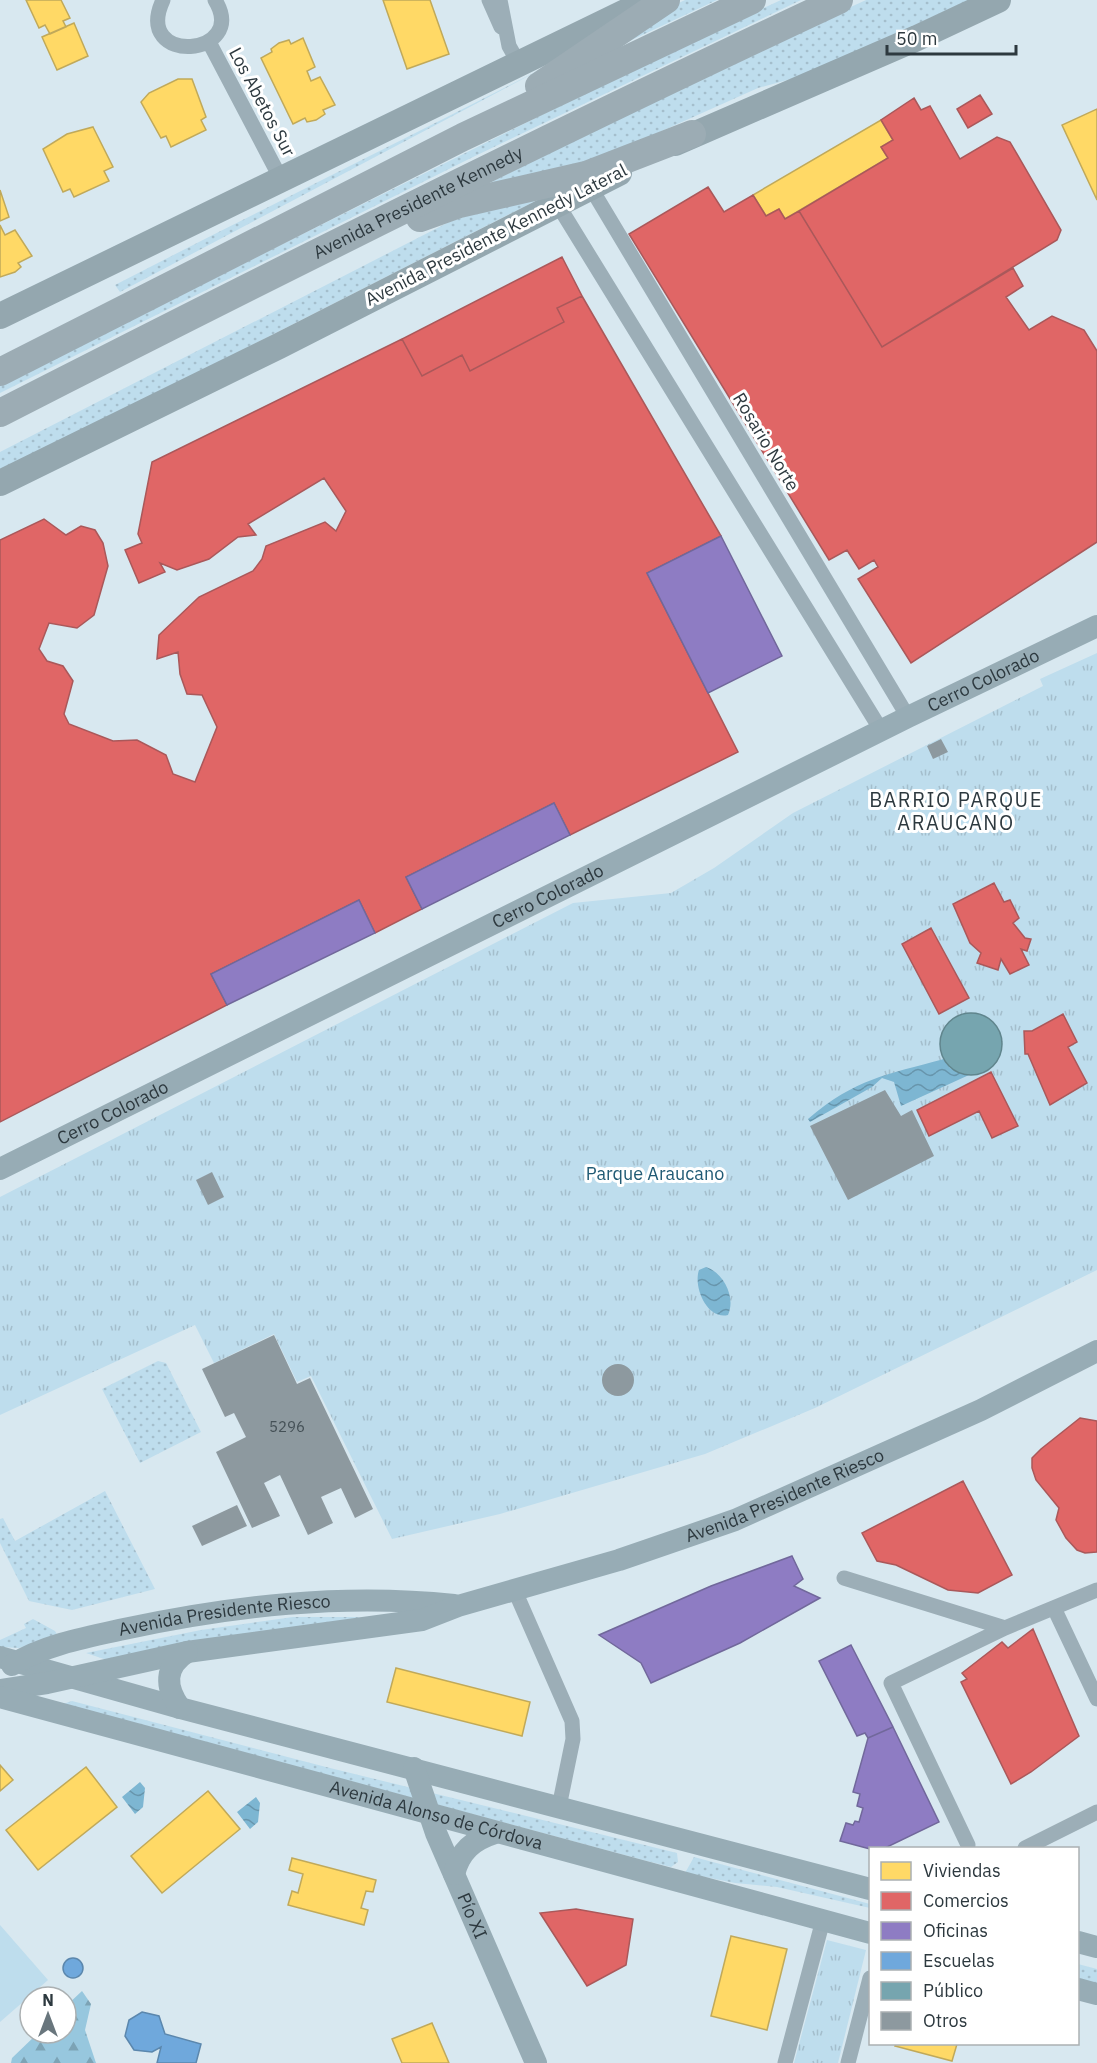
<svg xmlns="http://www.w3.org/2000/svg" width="1097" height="2063" viewBox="0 0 1097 2063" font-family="'IBM Plex Sans',sans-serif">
<defs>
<pattern id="grass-dots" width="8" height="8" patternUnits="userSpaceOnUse" patternTransform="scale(1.5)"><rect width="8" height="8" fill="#bedded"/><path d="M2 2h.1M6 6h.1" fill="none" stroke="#a4becc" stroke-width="1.8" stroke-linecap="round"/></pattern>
<pattern id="forest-firs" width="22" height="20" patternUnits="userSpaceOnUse" patternTransform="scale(1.5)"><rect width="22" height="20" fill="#97c7de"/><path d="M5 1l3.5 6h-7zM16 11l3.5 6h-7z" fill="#7ca3b5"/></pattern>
<pattern id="park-tufts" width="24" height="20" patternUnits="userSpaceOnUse" patternTransform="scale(1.5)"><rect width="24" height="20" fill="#bedded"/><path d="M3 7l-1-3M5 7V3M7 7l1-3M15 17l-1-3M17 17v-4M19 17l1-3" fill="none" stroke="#a4becc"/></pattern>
<pattern id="water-waves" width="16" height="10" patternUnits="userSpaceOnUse" patternTransform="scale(1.5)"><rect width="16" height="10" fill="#7db6d2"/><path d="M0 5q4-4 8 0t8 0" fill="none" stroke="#6795ac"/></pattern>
</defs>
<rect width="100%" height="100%" fill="#d8e8f0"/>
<!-- grass -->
<path fill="url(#grass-dots)" d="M685,0h32l-141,66 84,-54z
M781,0h20l-330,158 -471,235v-8l668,-333z
M866,0h103l-160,74 -51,14 -161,72 -127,33 248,-125z
M551,64l-431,228 -5,-7c145,-75 291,-146 436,-221z
M555,191l-555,282v-21l449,-230 71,-24z
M158,1361l8,2 35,69 -61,31 -38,-74z
M105,1491l50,98 -83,21 -43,-9 -29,-58v-24l3,-1 12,23z
M293,1617h68l-53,11 -198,33 -24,-8 115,-23z
M33,1619l22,12 3,5 -39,12 -19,-1v-7l26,-12 -2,-4z
M72,1701l254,66 351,86 1,9 -7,5 -24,-6 -584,-157z
M694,1857l176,47v4l-93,-21 -42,-4 -50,-10z
M1078,1964l19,5v16l-19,-5z"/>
<!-- forest -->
<path fill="url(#forest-firs)" d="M82,1991l9,13 -6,26 11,33h-85l1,-5 26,-25h28v-27z"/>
<!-- park -->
<path fill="url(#park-tufts)" d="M1097,653v617l-282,138 -110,46 -205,60 -108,25 -81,-163 -14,6 -23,-48 -60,29 -19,-38 -195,90v-218l573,-294 98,-10 43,-25 79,-55 250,-127 -3,-7z
M827,1940l39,10 -28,113h-44z"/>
<!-- garden -->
<path fill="#bedded" d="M0,1925l48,55 -48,42z"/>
<!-- water -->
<path fill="url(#water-waves)" d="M944,1059l6,9 19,7 -68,31 -7,-24 -12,-4 -10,9 -62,35 -2,-3c48,-41 78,-44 136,-60z
M706,1267c18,6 30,31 22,48 -21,5 -35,-28 -29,-45z
M140,1782l5,6 -2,19 -8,7 -13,-17z
M256,1797l4,6 -2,19 -8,7 -13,-17z"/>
<!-- homes -->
<path fill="#ffd966" stroke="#c0a95a" stroke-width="1.5" d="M26,0h35l9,18 -7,3 3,6 -16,7 -5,-9 -6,3z
M383,0h47l19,54 -42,15z
M74,23l14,33 -31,14 -15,-33z
M303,38l12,29 -8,4 4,10 9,-4 15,28 -12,5 2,4 -9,6 -9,2 -2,-4 -12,6 -32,-66 11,-6 -1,-3 8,-6 10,-3 2,4z
M178,79h14l14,38 -5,3 5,10 -35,17 -5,-11 -5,2 -20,-36 8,-9z
M1097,109v91l-35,-75z
M881,120l12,20 -12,7 7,11 -103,61 -6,-10 -13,7 -13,-21z
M93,127l20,40 -9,4 5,10 -35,16 -4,-8 -7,3 -20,-43 24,-15z
M0,190l9,27 -9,4z
M0,225l5,10 10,-5 17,26 -14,7 3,4 -6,5 -15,5z
M396,1668l134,34 -8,34 -135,-34z
M0,1765l13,15 -13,11z
M86,1767l31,40 -79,63 -32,-40z
M208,1791l32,38 -78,64 -31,-37z
M292,1858l84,22 -3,12 -7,-1 -5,17 7,2 -4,15 -76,-20 4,-14 6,2 5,-19 -14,-4z
M731,1936l56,13 -20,81 -56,-14z
M432,2023l17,40h-47l-10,-24z
M896,2044h61l-5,17 -57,-15z"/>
<!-- shops -->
<path fill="#e06666" stroke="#aa585a" stroke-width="1.5" d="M980,95l12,19 -24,14 -11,-19z
M914,98l7,12 9,-4 30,53 37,-22 13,5 51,88 -4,10 -175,107 -83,-136 89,-53 -7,-11 12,-7 -12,-20z
M708,187l16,25 29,-17 13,21 13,-7 6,10 14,-8 83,136 131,-79 10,18 -17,11 23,33 23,-14 32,14 13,21v191l-186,121 -53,-84 20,-12 -4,-7 -15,9 -12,-19 -18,10 -200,-326z
M562,257l20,39 -25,12 7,14 -94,49 -8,-16 -40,21 -20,-37z
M582,296l139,240 -74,37 91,179 -168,83 -16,-32 -148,74 16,32 -47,24 -16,-33 -148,74 16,31 -227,117v-582l44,-21 22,16 15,-9 14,4 8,13 5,23 -14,49 -17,13 -28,-5 -10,26 8,12 16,5 10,15 -9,33 5,10 44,17 24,-1 29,15 7,19 22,8 22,-55 -15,-32 -15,-1 -7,-20 -2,-22 -21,7 2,-24 40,-38 54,-26 9,-12 4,-13 59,-24 11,9 10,-20 -22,-33 -76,46 8,11 -18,2 -29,22 -32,11 -17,-7 5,9 -26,11 -14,-33 17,-7 -4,-9 14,-72 250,-123 20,37 40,-21 8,16 94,-49 -7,-14z
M994,883l10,19 6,-2 9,18 -6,5 12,15 6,1 -4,12 -6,-2 8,16 -19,9 -9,-15 -3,11 -21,-7 4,-10 -11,-10 -17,-39z
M931,928l38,70 -30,16 -37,-70z
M1063,1014l14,28 -9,5 19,36 -37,22 -22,-51h-3l-1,-23h8z
M991,1072l27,54 -26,12 -13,-27 -50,25 -12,-26z
M1080,1418l17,3v131l-12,1 -8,-3 -11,-12 -10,-18 3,-12 -23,-28 -4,-12v-10l9,-9z
M963,1481l49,94 -34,18 -30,-3 -52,-25 -19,-4 -15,-28z
M1033,1629l46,107 -48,36 -20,12 -50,-102 6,-3 -5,-6 40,-31 6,6z
M576,1909l57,10 -7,46 -39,21 -47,-73z"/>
<!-- offices -->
<path fill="#8e7cc3" stroke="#71689b" stroke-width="1.5" d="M721,536l61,120 -74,37 -61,-120z
M554,803l16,32 -148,74 -16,-32z
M359,900l16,33 -148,72 -16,-31z
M792,1556l11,23 -9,7 26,12 -80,45 -89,40 -10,-20 -42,-28 112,-49z
M851,1645l42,82 -25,11 -3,-5 -8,3 -38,-75z
M893,1727l46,95 -54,26 -15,1 -30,-8 6,-18 7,2 2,-4 4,1 4,-14 -6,-2 3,-12 -7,-2 15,-54z"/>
<!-- schools -->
<path fill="#6fa8dc" stroke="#5b87ad" stroke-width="1.5" d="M63 1968a10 10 0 1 1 20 0a10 10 0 1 1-20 0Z
M142,2012l17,4 6,18 36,10 -5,19h-39l4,-16 -9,5 -18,-2 -9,-14 4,-16z"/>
<!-- public -->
<path fill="#76a5af" stroke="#60858d" stroke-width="1.5" d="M940 1044a31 31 0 1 1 62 0a31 31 0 1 1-62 0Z"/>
<!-- building -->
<path fill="#8d999f" d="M941,739l7,13 -15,7 -6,-13z
M885,1090l16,26 11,-6 22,46 -86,44 -38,-74z
M212,1172l12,25 -16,8 -12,-25z
M274,1335l23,49 13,-6 63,131 -18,9 -14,-30 -20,9 12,26 -25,12 -28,-60 -16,8 16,33 -28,12 -36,-76 30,-15 -12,-24 -9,4 -23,-48z
M602 1380a16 16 0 1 1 32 0a16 16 0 1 1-32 0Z
M237,1505l10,21 -45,20 -10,-20z"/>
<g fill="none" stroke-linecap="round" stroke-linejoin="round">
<!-- street -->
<path stroke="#9caeb7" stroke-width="15" d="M163,0c-31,67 87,57 52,0
M489,0l12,27
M500,0l9,46 9,16
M209,42l73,139
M591,188l317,529
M558,205l323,525
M844,1578l161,50 92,-38
M515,1591l57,130 1,18 -14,68
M1054,1608l43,91
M968,1845l-77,-162 114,-55
M1025,1848l72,-36
M785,2063l38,-143
M848,2063l22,-85"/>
<!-- secondary -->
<g stroke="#97acb5" stroke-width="22">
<path id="s1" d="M0,1169l908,-452 189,-91"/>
<path d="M0,1657l180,51 690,181"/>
<path id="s2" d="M12,1665c32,-20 75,-28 112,-36 108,-23 219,-36 330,-24"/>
<path id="s3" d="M0,1690l47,-7 140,-31 235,-32 36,-14 161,-46 116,-40 246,-110 116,-59"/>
<path id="s4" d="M0,1697l870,236"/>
<path d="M180,1708c-15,-21 -16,-41 7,-56"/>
<path id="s5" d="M414,1768l22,65 100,230"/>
<path d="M454,1874c6,-23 19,-34 41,-41"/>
<path d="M1078,1942l19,5"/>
<path d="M1078,1989l19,5"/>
</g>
<!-- primary -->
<path stroke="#94a7af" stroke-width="26" d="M675,143l242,-105 81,-38
M0,316l650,-316
M0,483l279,-137 340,-173"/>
<!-- highway -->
<g stroke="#9cacb4" stroke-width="28">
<path d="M539,86l127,-86"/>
<path d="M420,218l39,-14 127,-29 106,-41"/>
<path d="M0,372l463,-235 289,-137"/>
<path id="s6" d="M0,413c278,-142 556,-281 839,-413"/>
</g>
</g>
<g text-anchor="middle" stroke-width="6" stroke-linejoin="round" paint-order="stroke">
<!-- number labels -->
<g font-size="15" fill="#455157">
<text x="287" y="1432">5296</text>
</g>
<!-- street labels -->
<g font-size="18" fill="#2d393f" stroke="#fff">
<text transform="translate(262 102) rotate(62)" y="6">Los Abetos Sur</text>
<text dy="6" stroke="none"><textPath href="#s6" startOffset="468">Avenida Presidente Kennedy</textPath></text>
<text transform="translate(496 235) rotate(-27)" y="6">Avenida Presidente Kennedy Lateral</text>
<text transform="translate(766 442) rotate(59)" y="6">Rosario Norte</text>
<text dy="6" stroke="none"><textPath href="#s1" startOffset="1098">Cerro Colorado</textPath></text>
<text dy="6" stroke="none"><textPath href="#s1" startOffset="612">Cerro Colorado</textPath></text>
<text dy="6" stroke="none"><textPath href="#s1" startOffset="126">Cerro Colorado</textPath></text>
<text dy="6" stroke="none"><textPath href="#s3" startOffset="812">Avenida Presidente Riesco</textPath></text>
<text dy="6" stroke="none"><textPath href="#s2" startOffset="220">Avenida Presidente Riesco</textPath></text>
<text dy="6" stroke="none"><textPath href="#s4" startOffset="452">Avenida Alonso de Córdova</textPath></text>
<text dy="6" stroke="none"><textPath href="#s5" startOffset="159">Pío XI</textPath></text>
</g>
<!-- park labels -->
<g font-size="18" fill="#205a74" stroke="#fff">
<text x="655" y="1180">Parque Araucano</text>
</g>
<!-- neighbourhood labels -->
<g font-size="20" letter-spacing="1.5" fill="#2d393f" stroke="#fff">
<text x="956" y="807">BARRIO PARQUE<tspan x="956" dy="23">ARAUCANO</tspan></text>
</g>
</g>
<!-- legend -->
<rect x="869" y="1847" width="210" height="198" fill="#ffffff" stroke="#abb0b2" stroke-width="1.5"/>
<rect x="881" y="1862" width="30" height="18" fill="#ffd966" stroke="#abb0b2" stroke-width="1.5"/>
<text x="923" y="1877" font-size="18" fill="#2d393f">Viviendas</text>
<rect x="881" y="1892" width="30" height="18" fill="#e06666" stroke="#abb0b2" stroke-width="1.5"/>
<text x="923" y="1907" font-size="18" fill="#2d393f">Comercios</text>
<rect x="881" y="1922" width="30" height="18" fill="#8e7cc3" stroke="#abb0b2" stroke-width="1.5"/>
<text x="923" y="1937" font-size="18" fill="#2d393f">Oficinas</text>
<rect x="881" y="1952" width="30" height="18" fill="#6fa8dc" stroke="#abb0b2" stroke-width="1.5"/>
<text x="923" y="1967" font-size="18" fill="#2d393f">Escuelas</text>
<rect x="881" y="1982" width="30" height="18" fill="#76a5af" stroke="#abb0b2" stroke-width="1.5"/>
<text x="923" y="1997" font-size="18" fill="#2d393f">Público</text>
<rect x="881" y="2012" width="30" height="18" fill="#8d999f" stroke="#abb0b2" stroke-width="1.5"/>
<text x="923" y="2027" font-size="18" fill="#2d393f">Otros</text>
<!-- north arrow -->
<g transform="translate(48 2015)"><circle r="28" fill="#ffffff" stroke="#abb0b2" stroke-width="1.5"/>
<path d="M0-4.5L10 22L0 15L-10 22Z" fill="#69767d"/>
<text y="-9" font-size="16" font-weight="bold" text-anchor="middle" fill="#2d393f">N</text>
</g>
<!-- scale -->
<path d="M887 45v9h129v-9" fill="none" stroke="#2d393f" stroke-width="3"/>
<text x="896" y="45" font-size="18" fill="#2d393f" stroke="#ffffff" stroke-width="4.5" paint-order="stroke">50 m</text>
</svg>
